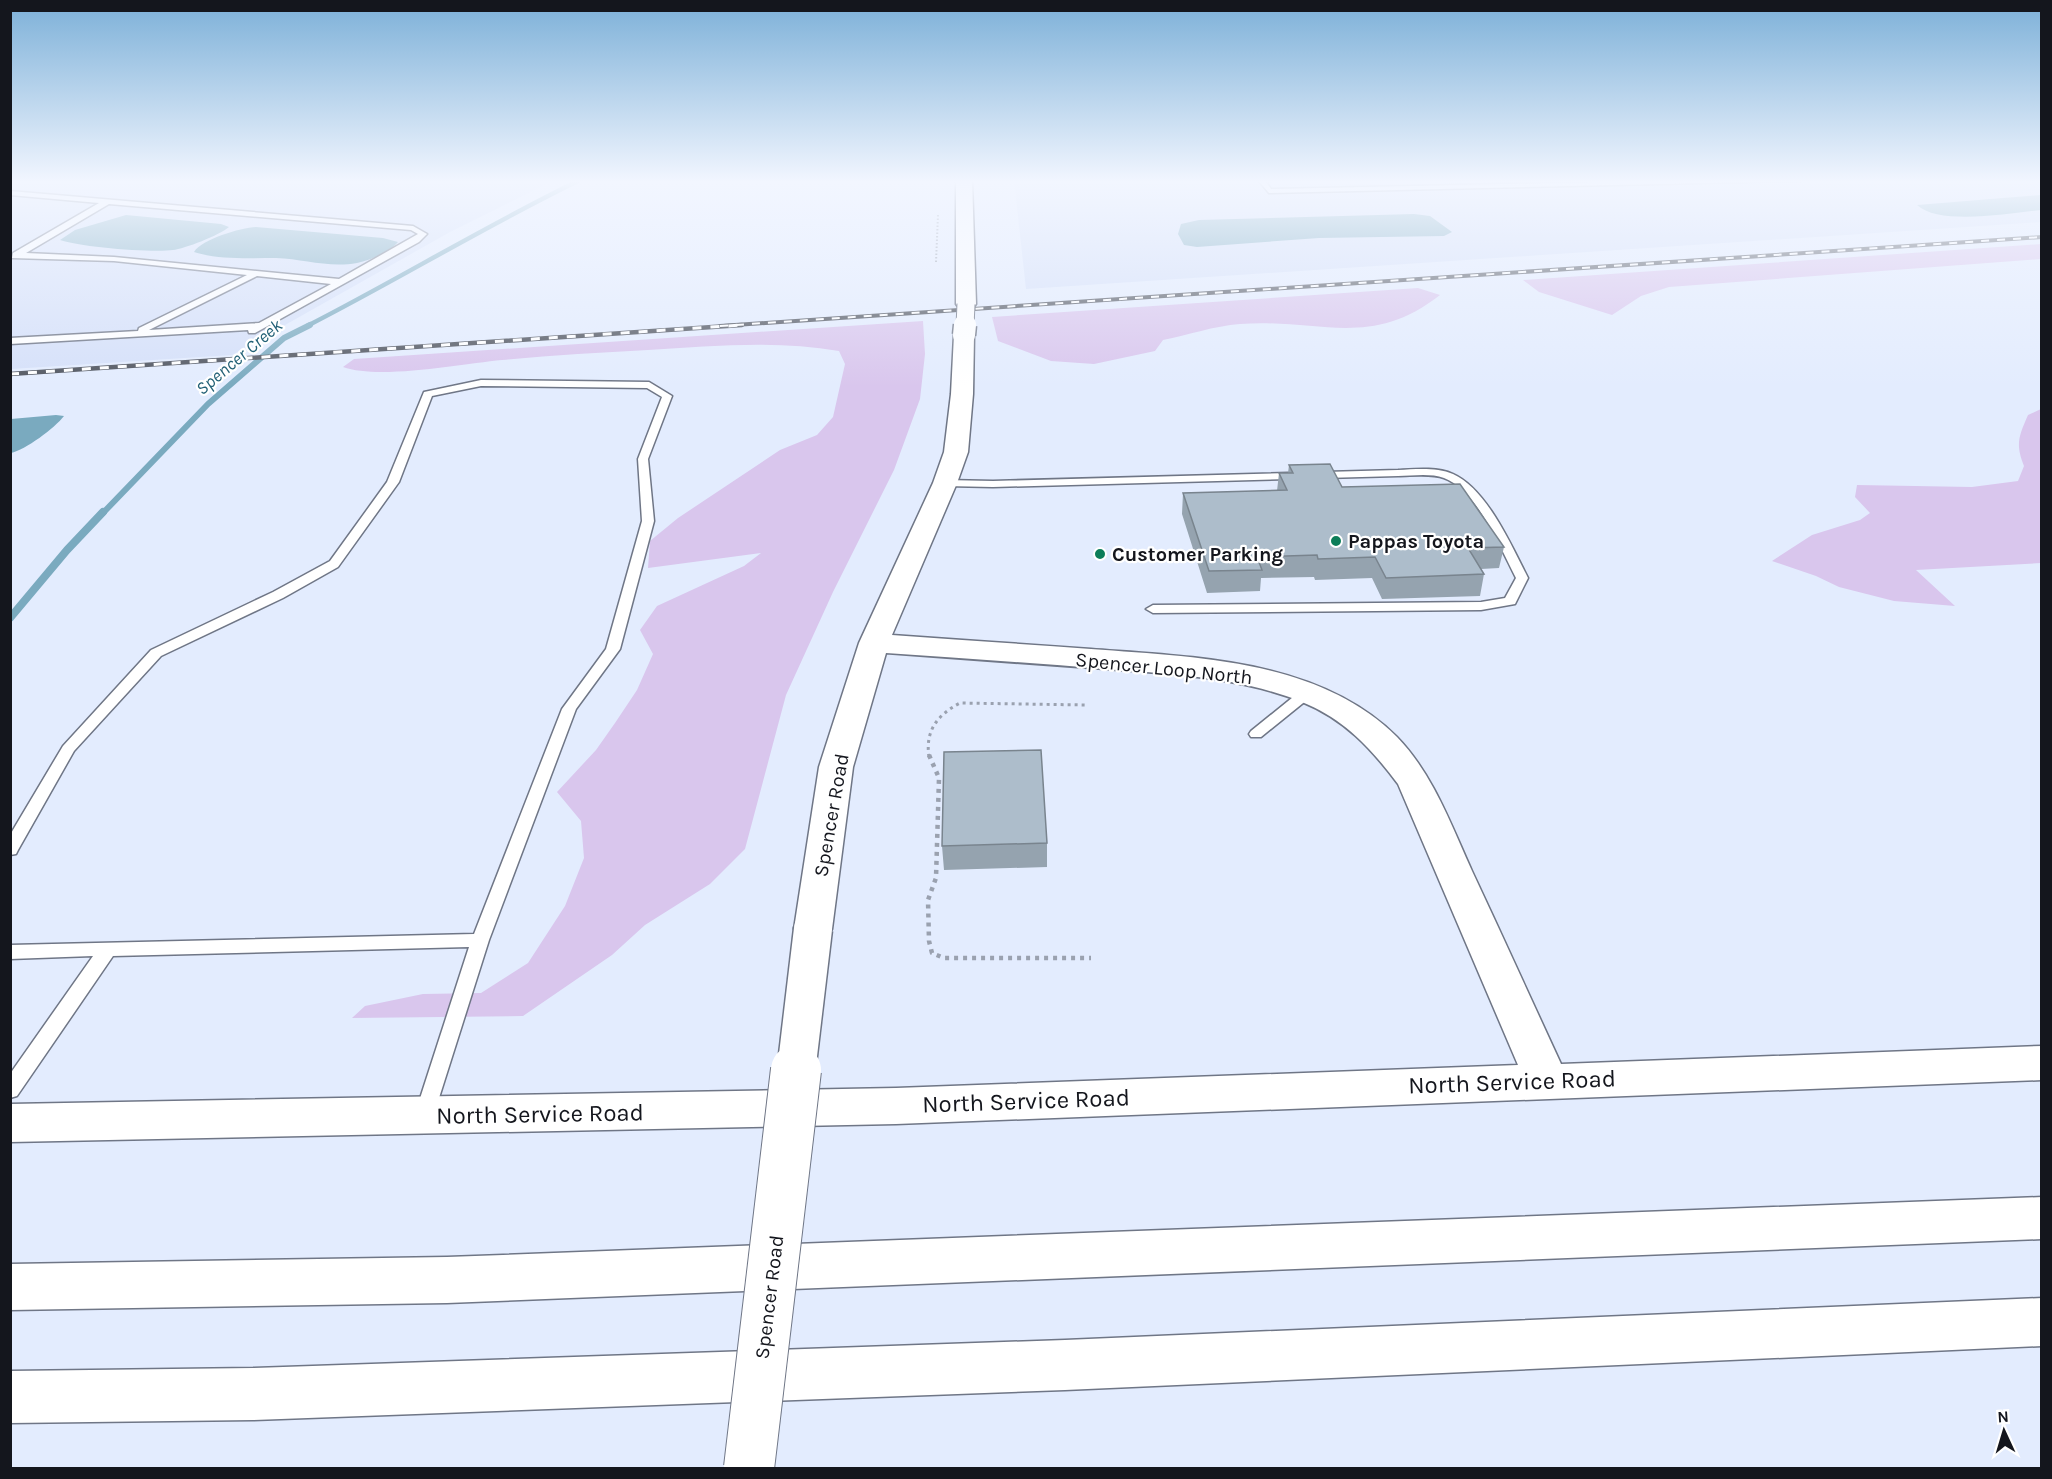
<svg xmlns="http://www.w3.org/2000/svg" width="2052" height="1479" viewBox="0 0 2052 1479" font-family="Karla,sans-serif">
<rect width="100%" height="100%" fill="#e3ecfe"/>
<!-- built -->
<path fill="#d5e0f9" d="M11,180h544l-105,52 -218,123 -221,14z
M1014,180h1027l1,42 -1016,67z"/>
<!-- green -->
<path fill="#d9c6ed" d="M2041,244v15l-372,28 -28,9 -29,19 -73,-23 -16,-12z
M1418,288l22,7c-70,55 -122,23 -200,29 -26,2 -52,11 -77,16l-8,11 -61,13 -43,-3 -53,-20 -6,-24z
M923,321l2,33 -5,45 -26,71 -61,122 -47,103 -41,154 -35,35 -65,41 -33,30 -89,61 -171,2 13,-12 58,-12 58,-1 47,-30 37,-57 19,-48 -3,-37 -24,-29 39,-42 19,-27 22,-33 16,-36 -13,-24 17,-24 87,-40 17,-13 -113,15 2,-27 28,-23 102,-68 37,-15 16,-18 12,-53 -6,-13c-63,-11 -127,-5 -191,-1 -49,3 -98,5 -146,10 -41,4 -123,20 -159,7l11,-8z
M2041,409v154l-125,7 39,36 -61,-5 -55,-14 -23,-11 -44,-15 40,-26 48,-15 10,-7 -15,-16 2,-12 115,2 46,-6 6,-15c-9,-22 -5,-30 4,-51z"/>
<!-- water -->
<path fill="#7aaabf" d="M2041,195v15c-29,3 -102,16 -124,-5z
M1414,214l16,2 22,16 -8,4 -125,2 -122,9 -13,-2 -6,-11 3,-10 18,-4z
M126,215l95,9 8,3c-9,8 -45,22 -56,23 -20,3 -94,-3 -113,-10l15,-10z
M256,227l127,11 15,4c-9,11 -28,18 -41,21 -29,5 -53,-4 -81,-5 -26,0 -57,2 -82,-6 8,-13 46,-24 62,-25z
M56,415l8,1c-9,12 -39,34 -53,37v-34z"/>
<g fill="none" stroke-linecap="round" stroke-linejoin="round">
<!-- stream-far2 -->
<path stroke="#7aaabf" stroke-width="4.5" d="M307,326c92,-47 180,-101 273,-146"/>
<!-- stream-far1 -->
<path stroke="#7aaabf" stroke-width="6" d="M102,514l106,-110 76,-66 26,-13"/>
<!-- stream -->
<path stroke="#7aaabf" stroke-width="8" d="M10,618l57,-68 36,-38"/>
<defs>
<path id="lane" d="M1258,180h7l6,9 426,-9h132l-560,13z
M10,191l403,35 14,8 -8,8 -164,91h-6l-1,-3 -238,14v-6l128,-7 1,-3 108,-53 -133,-14 -102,-3 1,-5 86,-50 -89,-8zM109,204l302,26 7,4 -79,45 -225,-22 -88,-4zM257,276l74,8 -72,39 -110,7z
M481,380l168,2 23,14 -24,63 6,62 -34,128 -44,60 -87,231 -57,180 -7,2 -7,-2 -3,-6 54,-167 -356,9 -96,140 -7,2v-24l83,-118 -83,3v-14l464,-11 88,-225 44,-60 36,-128 -4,-62 24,-62 -15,-9 -166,-2 -49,10 -33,86 -61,85 -55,31 -122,58 -87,95 -56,99 -2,4 -6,1v-20l53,-89 88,-96 122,-58 57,-31 57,-79 37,-90z
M1398,470c18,-1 39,-3 55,4 34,15 59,73 75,104l-13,26 -34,6 -328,3 -7,-4 7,-4 328,-3 24,-4 11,-20c-15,-29 -39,-88 -72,-100 -14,-5 -32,-2 -46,-2l-405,11 -48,-1 -6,-3 6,-3 48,1z
M1308,688l7,4 -2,3 -52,42h-10l-2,-3 2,-3 52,-42z"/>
<path id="secondary" d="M956,180h16l4,124 -3,4h-14l-3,-4z
M964,329l7,2 3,4 -1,59 -5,58 -11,31 -65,152c66,5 133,9 199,14 103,8 228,10 306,88 36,37 54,88 75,134 30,64 59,128 89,193l481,-18v34l-1146,44 -886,18v-38l886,-16 622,-23 -120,-281c-27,-36 -54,-65 -96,-82 -62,-25 -131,-28 -197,-33 -73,-6 -146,-11 -219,-16l-33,114 -21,162 -5,10 -14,4 -14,-4 -5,-10 25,-162 40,-124 74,-160 11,-31 7,-58 3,-59 3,-4z"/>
<path id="highway" d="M2042,1197v42l-1595,64 -437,7v-46l437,-7z
M2042,1298v48l-977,44 -812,30 -243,3v-52l243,-3 812,-28z"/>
</defs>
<!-- lane casing -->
<use href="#lane" stroke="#6f7686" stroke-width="3"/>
<!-- secondary casing -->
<use href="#secondary" stroke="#6f7686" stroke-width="3"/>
<!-- highway casing -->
<use href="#highway" stroke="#6f7686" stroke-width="3"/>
<!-- path-far2 -->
<path stroke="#9aa1af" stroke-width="2" stroke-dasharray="1.5 2" stroke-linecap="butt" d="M936,262l2,-47"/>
<!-- path-far1 -->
<path stroke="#9aa1af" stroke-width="3" stroke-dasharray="3 4" stroke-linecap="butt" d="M929,757c-4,-26 8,-42 31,-54l126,2"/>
<!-- path -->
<path stroke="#9aa1af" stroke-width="4.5" stroke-dasharray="4 5" stroke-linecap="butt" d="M929,755l10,23 -3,100 -8,22 1,41 3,12 12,5h147"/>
<!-- lane -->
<use href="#lane" fill="#fff" fill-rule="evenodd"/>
<!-- secondary -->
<use href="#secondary" fill="#fff" fill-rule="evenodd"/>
<!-- highway -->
<use href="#highway" fill="#fff" fill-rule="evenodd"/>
<defs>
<path id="rail-far1" d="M720,326l1322,-89"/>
<path id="rail" d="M10,374l732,-49"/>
</defs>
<!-- rail-far1 casing -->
<use href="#rail-far1" stroke="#515660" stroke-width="4"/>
<!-- rail casing -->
<use href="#rail" stroke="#515660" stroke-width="4.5"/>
<!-- rail-far1 -->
<use href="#rail-far1" stroke="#fff" stroke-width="2" stroke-dasharray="8" stroke-linecap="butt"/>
<!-- rail -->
<use href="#rail" stroke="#fff" stroke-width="3" stroke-dasharray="9" stroke-linecap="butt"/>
<defs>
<path id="secondary-bridge-far3" d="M965,326l1,-22"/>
<path id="secondary-bridge-far2" d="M964,335l1,-10"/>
<path id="secondary-bridge-far1" d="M796,1072l17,-143"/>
<path id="secondary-bridge" d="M749,1468l47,-398"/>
</defs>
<!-- secondary-bridge-far3 casing -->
<use href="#secondary-bridge-far3" stroke="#6f7686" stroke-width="19" stroke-linecap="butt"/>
<!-- secondary-bridge-far2 casing -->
<use href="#secondary-bridge-far2" stroke="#6f7686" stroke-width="25" stroke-linecap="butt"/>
<!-- secondary-bridge-far1 casing -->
<use href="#secondary-bridge-far1" stroke="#6f7686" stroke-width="41" stroke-linecap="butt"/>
<!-- secondary-bridge casing -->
<use href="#secondary-bridge" stroke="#6f7686" stroke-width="52" stroke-linecap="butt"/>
<!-- secondary-bridge-far3 -->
<use href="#secondary-bridge-far3" stroke="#fff" stroke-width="17"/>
<!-- secondary-bridge-far2 -->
<use href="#secondary-bridge-far2" stroke="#fff" stroke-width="22"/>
<!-- secondary-bridge-far1 -->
<use href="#secondary-bridge-far1" stroke="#fff" stroke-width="38"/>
<!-- secondary-bridge -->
<use href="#secondary-bridge" stroke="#fff" stroke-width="50"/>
</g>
<!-- wall -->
<path fill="#95a3af" d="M1289,465l53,22 162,60 -5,21 -18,1 3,5 -4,22 -98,3 -10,-21 -57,2 -1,-3 -53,1 -1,13 -53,2 -25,-79 1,-21 94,-2 2,-18h9z
M1047,843v24l-103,3 -2,-24z"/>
<!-- building -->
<path fill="#adbdcb" stroke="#79848e" stroke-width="1.5" d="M1330,464l12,23 118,-3 44,63 -36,1 16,26 -98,4 -11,-21 -57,2 -1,-4 -60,2 5,13 -53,1 -26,-78 104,-3 -8,-17h14l-4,-8z
M1041,750l6,93 -105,3 2,-94z"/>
<!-- sky -->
<linearGradient id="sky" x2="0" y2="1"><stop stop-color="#7cb0d8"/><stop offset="0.47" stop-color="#f2f6ff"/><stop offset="1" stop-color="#f2f6ff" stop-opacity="0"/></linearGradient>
<rect width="2052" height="387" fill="url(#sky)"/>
<!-- markers -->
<g fill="#0c7d59" stroke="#fff" stroke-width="2">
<circle cx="1336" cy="541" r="6"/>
<circle cx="1100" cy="554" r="6"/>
</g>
<g text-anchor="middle" stroke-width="4.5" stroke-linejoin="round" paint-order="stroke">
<!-- far-water labels -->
<g font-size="18" font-style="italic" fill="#226076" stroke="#fff">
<text transform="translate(239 357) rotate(-40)" y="6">Spencer Creek</text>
</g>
<!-- poi labels -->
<g font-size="20" font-weight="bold" fill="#14161d" stroke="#fff" text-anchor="start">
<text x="1348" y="548">Pappas Toyota</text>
<text x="1112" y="561">Customer Parking</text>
</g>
<!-- street labels -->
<g font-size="20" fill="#14161d" stroke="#fff">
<text transform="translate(1164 668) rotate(6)" y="7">Spencer Loop North</text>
<text transform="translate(831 815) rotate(-80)" y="7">Spencer Road</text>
<text transform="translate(769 1297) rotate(-83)" y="7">Spencer Road</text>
</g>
<!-- near-street labels -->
<g font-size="24" fill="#14161d" stroke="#fff">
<text transform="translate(1512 1082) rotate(-2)" y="8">North Service Road</text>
<text transform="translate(1026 1101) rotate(-2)" y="8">North Service Road</text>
<text transform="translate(540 1114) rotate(-1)" y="8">North Service Road</text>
</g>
</g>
<!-- border -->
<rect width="2052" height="1479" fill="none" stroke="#14161d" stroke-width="24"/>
<!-- north arrow -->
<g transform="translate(2004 1431) rotate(356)" stroke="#ffffff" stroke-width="4.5" paint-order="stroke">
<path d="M0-4.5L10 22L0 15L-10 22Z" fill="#14161d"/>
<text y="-9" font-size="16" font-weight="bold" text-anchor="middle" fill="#14161d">N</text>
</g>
</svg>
